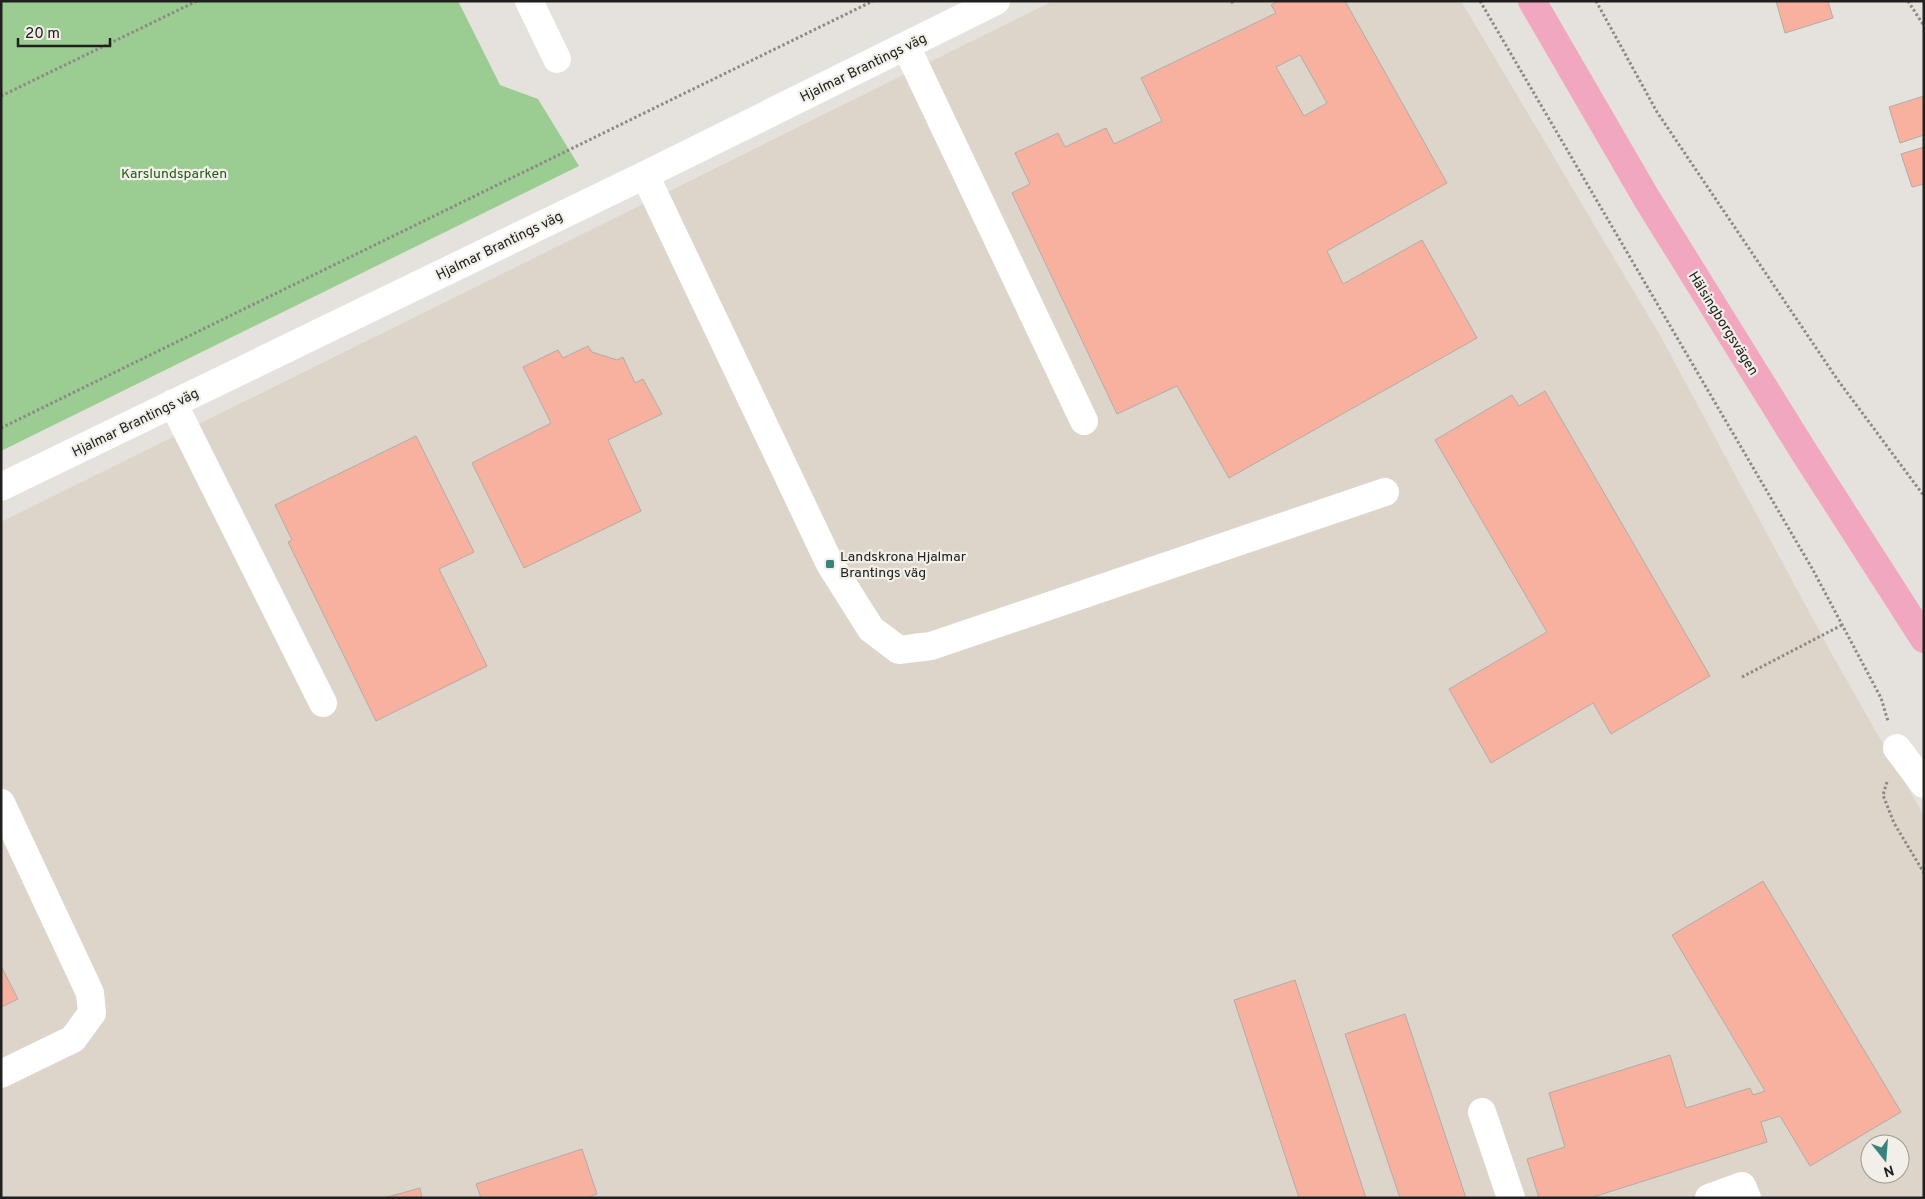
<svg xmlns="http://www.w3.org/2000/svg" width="1925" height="1199" viewBox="0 0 1925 1199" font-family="Overpass,sans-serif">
<rect width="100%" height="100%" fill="#e5e1dc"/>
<!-- built -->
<path fill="#ddd5ca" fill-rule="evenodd" d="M1053,1h408l200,336 168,312 95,167v382h-1923v-676zM1870,1144h30v30h-30z"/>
<!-- green -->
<path fill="#9bcc92" d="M1,1h457l42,84 38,14 41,67 -578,285z"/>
<!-- building -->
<path fill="#f8b19f" stroke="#b2aba9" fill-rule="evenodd" d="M1278,1h67l102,182 -120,68 16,33 79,-44 55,98 -248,140 -52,-92 -60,28 -105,-221 18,-9 -15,-31 43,-20 7,14 41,-19 8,16 48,-23 -21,-43 135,-65 -5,-8zM1300,55l27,48 -23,13 -28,-49z
M1776,1h52l5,17 -48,15z
M1924,96v39l-24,8 -11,-36z
M1924,147v37l-12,3 -11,-33z
M588,346l4,6 25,8 6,-3 12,26 8,-4 19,35 -54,26 33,71 -117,57 -52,-105 79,-40 -28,-56 35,-17 5,8z
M1545,391l165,285 -99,58 -18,-31 -102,60 -42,-74 98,-57 -112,-192 77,-45 7,11z
M416,436l58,116 -35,17 48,97 -111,55 -88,-179 4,-2 -17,-35z
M1763,881l138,231 -91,54 -30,-50 -19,6 6,20 -177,56h-51l-12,-39 38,-12 -16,-54 121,-38 16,53 64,-20 3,7 12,-4 -93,-156z
M1,966l17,33 -17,8z
M1295,980l71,218h-67l-65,-198z
M1405,1014l61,184h-66l-55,-164z
M582,1149l15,45 -11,4h-105l-5,-14z
M420,1188l2,10h-38z"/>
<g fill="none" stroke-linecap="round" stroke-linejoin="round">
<!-- path -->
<path stroke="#8c8a86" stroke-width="3" stroke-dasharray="2.5 2.5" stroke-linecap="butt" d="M1232,1l1,4
M1480,1l333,569 68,128 7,23
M1596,1l61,111 180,267 87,117
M1908,1l16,25
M1,96l196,-95
M1,428l872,-427
M1742,677l100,-52
M1887,782l-4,13 11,28 30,50"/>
<!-- minor -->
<path stroke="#fff" stroke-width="28" d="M529,1l28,58
M906,46l178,375
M645,175l185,389 41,65 28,21 32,-4 454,-154
M173,403l150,300
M1,487l644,-312 351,-174
M1897,748l27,36
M1,803l89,190 2,20 -19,26 -72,35
M1482,1112l29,86
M1709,1198l33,-12 5,12"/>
<!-- major -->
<path stroke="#f2a7c1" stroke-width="28" d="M1532,1l115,198 157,253 120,187"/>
</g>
<!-- markers -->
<rect fill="#3a827c" stroke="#f2efe9" stroke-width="2" x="825" y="559" width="10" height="10" rx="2.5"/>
<g text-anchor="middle" stroke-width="4.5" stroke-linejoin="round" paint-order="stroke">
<!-- street labels -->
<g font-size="14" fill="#21201e" stroke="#f2efe9">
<text transform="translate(863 67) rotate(-26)" y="5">Hjalmar Brantings väg</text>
<text transform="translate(499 245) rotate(-26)" y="5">Hjalmar Brantings väg</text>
<text transform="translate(1724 323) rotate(58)" y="5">Hälsingborgsvägen</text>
<text transform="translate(135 422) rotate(-26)" y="5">Hjalmar Brantings väg</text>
</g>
<!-- park labels -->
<g font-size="14" fill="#225818" stroke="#f2efe9">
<text x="174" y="178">Karslundsparken</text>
</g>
<!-- poi labels -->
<g font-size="14" fill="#21201e" stroke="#f2efe9" text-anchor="start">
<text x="840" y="561">Landskrona Hjalmar<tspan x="840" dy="16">Brantings väg</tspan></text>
</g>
</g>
<!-- border -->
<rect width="1925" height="1199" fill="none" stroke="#21201e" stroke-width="5"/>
<!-- north arrow -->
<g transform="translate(1885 1159) rotate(163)"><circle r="24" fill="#f2efe9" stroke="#9e9c98"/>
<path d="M0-4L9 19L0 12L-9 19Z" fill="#3a827c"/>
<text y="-8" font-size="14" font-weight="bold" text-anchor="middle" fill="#21201e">N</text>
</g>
<!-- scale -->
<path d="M18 38v8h92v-8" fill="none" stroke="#21201e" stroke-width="2.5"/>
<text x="25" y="38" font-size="15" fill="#21201e" stroke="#f2efe9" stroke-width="4" paint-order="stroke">20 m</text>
</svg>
